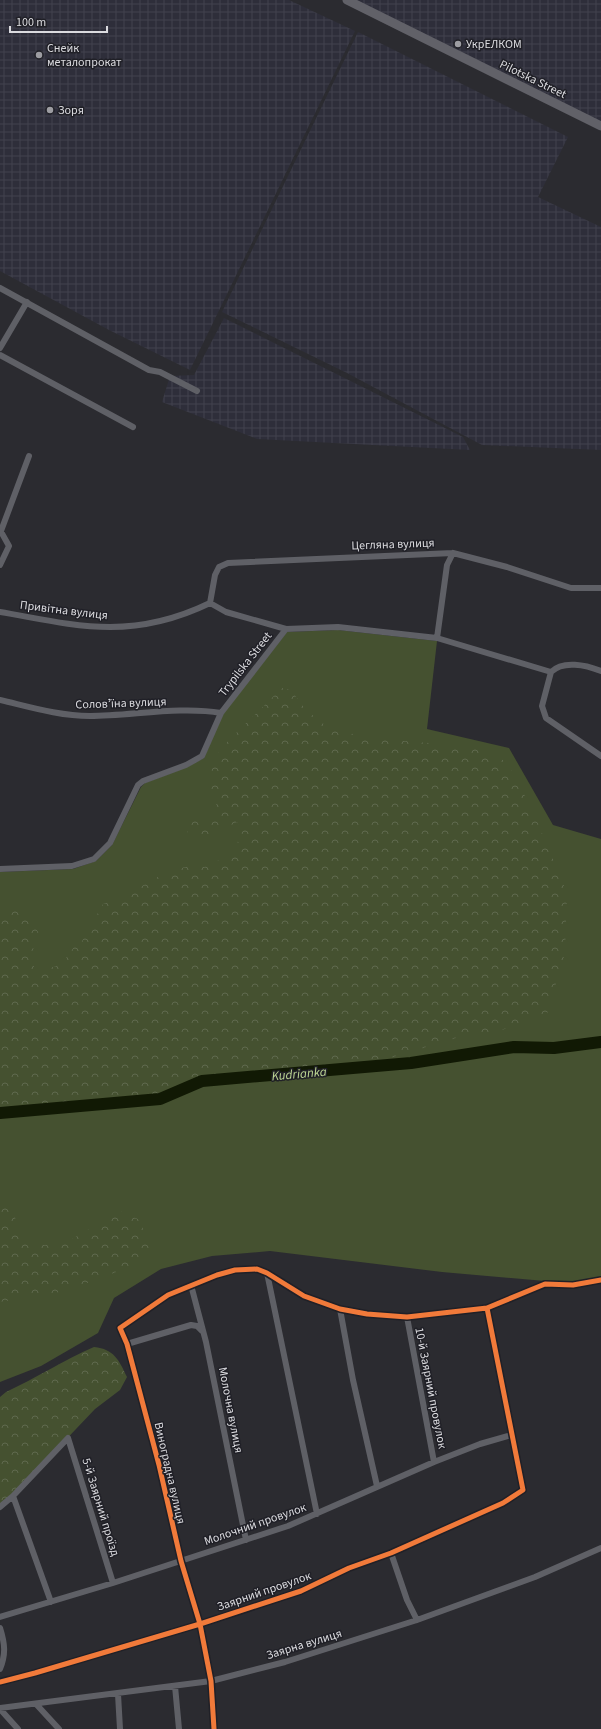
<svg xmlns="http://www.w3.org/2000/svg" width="601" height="1729" viewBox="0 0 601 1729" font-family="'Source Sans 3',sans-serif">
<defs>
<pattern id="industrial-grid" width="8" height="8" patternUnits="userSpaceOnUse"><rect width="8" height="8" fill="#2e2e3a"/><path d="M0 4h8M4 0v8" fill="none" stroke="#42424d"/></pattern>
<pattern id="forest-crowns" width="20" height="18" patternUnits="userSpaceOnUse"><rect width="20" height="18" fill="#455130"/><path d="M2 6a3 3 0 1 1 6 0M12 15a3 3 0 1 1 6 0" fill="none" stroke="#5f694e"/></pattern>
</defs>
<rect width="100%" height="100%" fill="#2b2b30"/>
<!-- industrial -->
<path fill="url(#industrial-grid)" d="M0,0h289l66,31 -165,339 -81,-40 -109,-59z
M353,0h248v123z
M358,32l210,105 -30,60 63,30v223l-119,-5 -135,-72 -125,-61z
M224,318l239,119 7,13 -213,-11 -95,-37 8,-26 24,-1z"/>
<!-- green -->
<path fill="#455130" d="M338,630l99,11 -10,88 82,19 44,77 48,14v439l-28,5 -28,-2 -103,-9 -172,-21 -58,5 -51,13 -47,29 -16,35 -57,33 -41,16v-510l73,-3 23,-8 16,-16 29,-58 4,-4 42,-16 17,-9 19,-44 64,-82z"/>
<!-- forest -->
<path fill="url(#forest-crowns)" d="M282,688l9,2 15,20 24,19 41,9 103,9 33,15 25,47 35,84 -2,60 -18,61 -48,17 -43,7 -96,29 -134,8 -21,3 -47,18 -158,16v-204h20l11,12 10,17 -8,12 -2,11 4,9h10l12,-3 10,-9 7,-10 7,-4 22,-39 25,-10 35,-20 22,-7h19l22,-10 10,-11 7,-16 -6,-8c-17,10 -29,18 -50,10v-6l3,-6 17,-1 8,-4 2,-9 -9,-21 7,-28 13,-16z
M0,1200l11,3 7,25 10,12 15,5 24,-3 53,-31 20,9 9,27 -1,13 -82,31 -66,11z
M94,1347c20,2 25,13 33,30l-7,13 -25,19 -77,81 -18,16v-109l6,-5c30,-14 58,-32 88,-45z"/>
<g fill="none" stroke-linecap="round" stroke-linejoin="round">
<!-- river -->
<path stroke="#111904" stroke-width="12" d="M0,1113l160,-14 42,-18 209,-18 103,-16 40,1 47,-6"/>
<!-- street -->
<path stroke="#5f6066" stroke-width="6" d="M0,288l149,82 11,2 37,19
M0,348l27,-46
M0,355l133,72
M0,530l9,16 -9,19
M1,531l28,-75
M210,603l5,-28 4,-8 9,-4 225,-10 54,14 64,21h30
M0,612c36,6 73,15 110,15 34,0 69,-9 100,-24l16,9 60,17
M437,638l10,-73 6,-12
M551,672l-9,34 4,12 55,38
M0,700c30,7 59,16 90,16 41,0 90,-10 131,-3
M0,869l72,-3 22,-7 16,-16 28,-58 5,-4 43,-16 16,-9 19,-43 65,-84 52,-2 99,11 114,34c12,-12 35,-7 50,-1
M267,1273l50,241
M191,1285l15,57 40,198
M340,1309l13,71 24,106
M407,1317l27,145
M127,1344l64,-19 6,1 5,5
M13,1496l38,106
M0,1507l13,-11 55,-58 45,145
M391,1553l16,47 10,20
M0,1617l113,-34 175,-57 146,-64 46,-18 31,-9
M0,1628c5,16 6,26 0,41
M0,1682l35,-9 165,-49 101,-33 48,-23 42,-15 112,-50 20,-13 -36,-182
M175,1686l4,43
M118,1694l2,35
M36,1704l23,25
M0,1708l211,-27 74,-19 132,-42 118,-43 66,-29
M0,1709l18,20
M214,1729l-3,-48 -11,-57 -19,-63 -22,-96 -32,-121 -7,-16 48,-33 49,-20 18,-5 22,-1 10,4 37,23 36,13 27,5 40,3 80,-9 58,-24 28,1 28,-5"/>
<!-- secondary -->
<path stroke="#616168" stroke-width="9" d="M347,0l254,126"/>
<defs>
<path id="cycleway" d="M0,1682l35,-9 165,-49 101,-33 48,-23 42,-15 112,-50 20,-13 -36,-182
M214,1729l-3,-48 -11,-57 -19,-63 -22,-96 -32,-121 -7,-16 48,-33 49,-20 18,-5 22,-1 10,4 37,23 36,13 27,5 40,3 80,-9 58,-24 28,1 28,-5"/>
</defs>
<!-- cycleway casing -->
<use href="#cycleway" stroke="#202027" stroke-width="8"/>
<!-- cycleway -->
<use href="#cycleway" stroke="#f17a3a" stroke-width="5"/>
</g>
<!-- markers -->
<g fill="#9d9da2" stroke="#202027" stroke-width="1.5">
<circle cx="458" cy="44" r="4"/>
<circle cx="39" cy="55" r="4"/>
<circle cx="50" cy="110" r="4"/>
</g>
<g text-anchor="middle" stroke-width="3" stroke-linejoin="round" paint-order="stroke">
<!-- poi labels -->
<g font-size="12" fill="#dbdbdf" stroke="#202027" text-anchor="start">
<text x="466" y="48">УкрЕЛКОМ</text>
<text x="47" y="52">Снейк<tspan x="47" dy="14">металопрокат</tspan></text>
<text x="58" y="114">Зоря</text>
</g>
<!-- street labels -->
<g font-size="12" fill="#dbdbdf" stroke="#202027">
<text transform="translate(533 79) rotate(26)" y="4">Pilotska Street</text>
<text transform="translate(393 544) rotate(-2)" y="4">Цегляна вулиця</text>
<text transform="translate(64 610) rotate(7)" y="4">Привітна вулиця</text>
<text transform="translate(245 664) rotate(-52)" y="4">Trypilska Street</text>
<text transform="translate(121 703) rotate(-2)" y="4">Соловʼїна вулиця</text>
<text transform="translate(431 1388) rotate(79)" y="4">10-й Заярний провулок</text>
<text transform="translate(231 1410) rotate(79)" y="4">Молочна вулиця</text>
<text transform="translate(170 1473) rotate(77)" y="4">Виноградна вулиця</text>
<text transform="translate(101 1507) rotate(73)" y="4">5-й Заярний проїзд</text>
<text transform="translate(255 1524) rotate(-19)" y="4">Молочний провулок</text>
<text transform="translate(264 1591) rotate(-19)" y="4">Заярний провулок</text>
<text transform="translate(304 1644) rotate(-17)" y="4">Заярна вулиця</text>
</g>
<!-- water labels -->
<g font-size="13" font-style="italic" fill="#bfd995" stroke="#202027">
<text transform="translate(299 1073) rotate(-5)" y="5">Kudrianka</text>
</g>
</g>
<!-- scale -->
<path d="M10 26v6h97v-6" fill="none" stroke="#dbdbdf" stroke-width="2"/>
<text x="16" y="26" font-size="12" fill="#dbdbdf" stroke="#202027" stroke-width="3" paint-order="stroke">100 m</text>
</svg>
